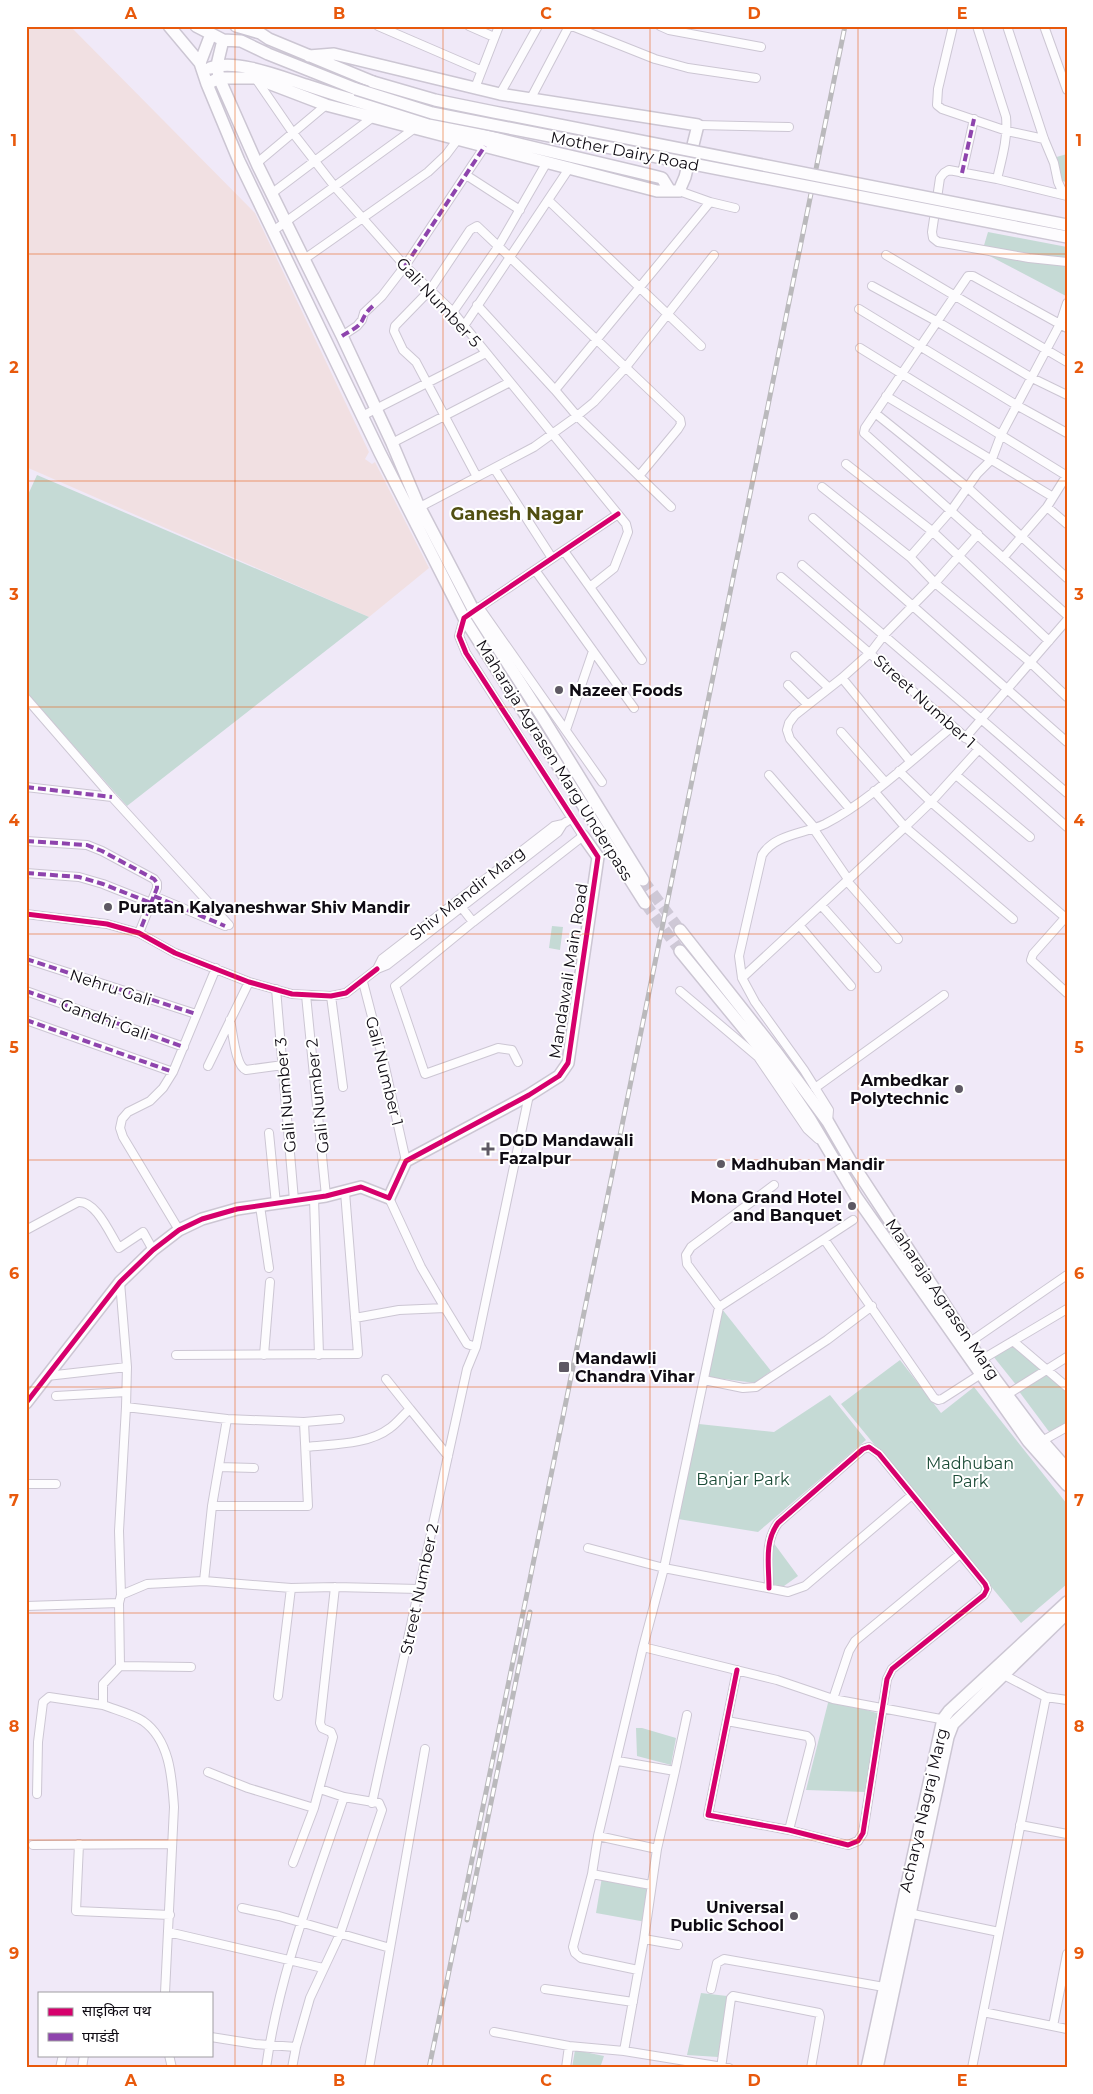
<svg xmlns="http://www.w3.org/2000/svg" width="1093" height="2094" viewBox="0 0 1093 2094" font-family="Montserrat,'Noto Sans Devanagari',sans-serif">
<rect width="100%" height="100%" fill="#f0e9f8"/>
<!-- industrial -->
<path fill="#f1e0e2" d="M26,26h44l185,187 114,239 -4,7 7,5 3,-2 54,106 -60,49 -343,-150z"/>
<!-- green -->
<path fill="#c5dad5" d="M1067,154v28l-6,-1 -8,-23z
M988,232l79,15 -1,49 -84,-44z
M37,475l332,142 -242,189 -101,-114v-193z
M552,926l11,1 -3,23 -11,-2z
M722,1309l49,62 -16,12 -47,-6z
M1013,1344l28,26 -24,16 -24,-30z
M900,1360l41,53 33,-26 93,117v80l-46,39 -180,-219z
M1046,1373l21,18v33l-17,9 -32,-43z
M830,1395l36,45 -108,92 -80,-13 21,-95 75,8z
M770,1538l28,38 -21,15 -4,-7z
M829,1699l51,15 -14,78 -60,-2z
M636,1728h6l34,10 -5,27 -34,-9z
M602,1877l49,9 -5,36 -50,-9z
M701,1993l26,3 -9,61 -31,-2z
M575,2050l29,6 -4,12h-28z"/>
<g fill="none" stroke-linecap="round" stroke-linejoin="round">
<!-- secondary-tunnel -->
<path stroke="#cec8d6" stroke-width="11" stroke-dasharray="11 5.5" stroke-linecap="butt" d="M643,880l37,50
M645,903l35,48"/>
<defs>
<path id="street" d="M378,26l102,44
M469,26l25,11
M572,26l83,33 33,9 68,10
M660,26l9,4 92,17
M953,26l-15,63 -1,16 5,4 65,22 37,8
M977,26l29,91c2,21 -4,41 -9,62
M1007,26l37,113 10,24 4,19 6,13
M1044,26l23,64
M256,79l37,54 42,54 70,79 48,46 173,212 2,8 -14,36 -24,19
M475,88l24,-62
M500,94l38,-68
M531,98l38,-72
M698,125l91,2
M257,163l69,-58
M962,173l12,-54
M466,175l54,35
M679,191l31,11 25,6
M271,194l102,-77
M1067,196l-70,-17 -48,-9 -5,3 -4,5 -8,54 1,6 5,4 91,16 38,4
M548,200l153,146
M273,231l142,-103
M886,255l181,107
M303,260l125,-88 18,-17 12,-16
M872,286l66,36 94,56 35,17
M477,305l78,85 22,26 94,91
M859,309l159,97 49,27
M453,312l45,-65 49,-85
M464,326l106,-159
M1067,328l-94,-52h-5l-103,152 -1,5 203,182
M342,336l15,-10 5,-6 2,-7 18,-17 23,-30 80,-120
M860,348l207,128
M555,390l155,-188
M886,396l167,101
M875,413l92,74 100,91
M362,416l124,-63
M392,443l118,-61
M846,464l86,67 117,110
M494,468l58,90
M477,477l-61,-115 -13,-12 -9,-19 1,-5 35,-36 40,-60 7,-4 203,193 1,5 -3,5 -39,47
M822,487l88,70 25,26 95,79 37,35
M420,507l114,-60 43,-31 17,-14 32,-35 88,-112
M1047,507l20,17
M813,518l254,224
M564,551l78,109
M910,557l43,-49 24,-34 15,-15 9,-24 59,-111 7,-21
M1003,558l44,-51 20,-32
M802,565l265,228
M535,570l99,138
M781,577c97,82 191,166 286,250
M479,607l123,175
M795,656l34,32
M842,678l68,83
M788,685l20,20
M26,698l86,99 117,128
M566,730l27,-79
M841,732l44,50
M965,738l102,-118
M979,749l-48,53 -26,25 108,92
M899,771l32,31 136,117
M769,775l46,53
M956,775l74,62
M26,787l86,10
M850,809l-60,-70 -3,-9 2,-7 6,-8 47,-37 29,-26 13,-17 51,-52 43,-49
M813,828l35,51
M26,841l61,4 15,6 52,28 3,4v5l-18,45
M26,873l53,4 24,7 48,19
M847,881l51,58
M154,896l71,30
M459,904l14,18
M821,905l56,63
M26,914l81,10 32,9 36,20 74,29 43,12 39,2 15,-3 31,-24 10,-4 171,-133 5,-8 9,-6
M1065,918l-32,36 -2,6 36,33
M799,925l52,61
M26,959l170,55
M377,969l5,-10 172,-133 9,-2
M742,978l163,-151 -31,-36
M363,982l22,85 21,94
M276,989l18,211
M26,991l158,56
M680,991l78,66 49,72 11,10
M306,995l20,201
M331,996l12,91
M26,1020l147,52
M230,1020c3,12 5,46 16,50l37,-5
M518,1062l-6,-12 -14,-2 -73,26 -30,-88 78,-64 110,-86 -117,-183 -7,-17 5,-18 10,-7 144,-97
M208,1066l41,-84
M815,1088l129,-93
M828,1122l1,-12 -25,-40 -49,-68 -13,-24 -3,-22 23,-101c13,-21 42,-21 63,-31 43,-22 89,-66 127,-97
M269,1133l7,71
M774,1185l-83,62 -5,8 1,9 32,43 105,-68 110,159 4,2 4,-1 39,-25
M314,1198l5,157
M389,1198l32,69 24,41 22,36 9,3
M260,1206l9,62
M26,1230l52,-28c18,-2 32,32 41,46l24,-16 10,18
M179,1230l-56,-93 -3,-9 2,-9 6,-7 22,-11 13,-13 10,-16 43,-104
M824,1239l29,-19
M120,1282l7,85 -1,40 -7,124 2,64
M355,1318l44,-8 46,-2
M1013,1341l54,46
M970,1342l97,-67
M176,1355l182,-1 -13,-162
M264,1355l6,-73
M981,1360l86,-51
M47,1376l80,-9
M704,1380l39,8 13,-1 71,-47 45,-34
M1008,1394l59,-37
M56,1396l70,-4
M126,1407l101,12 77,3
M410,1409l38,47
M1042,1441l25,-14
M306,1447c26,-3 62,-2 84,-19 7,-5 13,-13 20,-19l-24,-30
M219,1467l35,1
M26,1484h30
M212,1506l15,-87
M588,1548l76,20 124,24 17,-6 107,-91
M204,1581l8,-75h96l-4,-84 36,-3
M26,1606l93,-3
M643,1647l21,-79 55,-261
M120,1666l71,1
M737,1670l-29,145 81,15 59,15 10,-4 5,-8 24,-154 5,-10 92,-74 3,-6 -2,-5 -106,-130 -10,-7 -6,2 -85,74c-14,19 -9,42 -9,65
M278,1696l13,-108
M1046,1697l21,3
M833,1699l16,-48 6,-10 105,-87
M727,1721l80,15 3,3 1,5 -22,86
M618,1761l57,10 -18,78
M675,1771l12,-56
M208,1772l40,16 66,20
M37,1794l1,-52 5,-40 6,-5 54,8
M372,1803l95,-434 9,-22 53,-252
M1020,1825l47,9
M598,1836l59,13 -13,90 -20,112
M79,1844l-3,67 94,4
M33,1845l139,-1
M293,1863l21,-55 19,-71 -2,-5 -9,-4 -2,-5 15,-136
M592,1874l59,11
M242,1908l37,8 111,32
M908,1913l91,19
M168,1932l155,36
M644,1939l34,6
M638,1970l-57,-12 -6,-5 -2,-6 19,-73 6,-38 45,-189 134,33 56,19 113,21
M545,1989l88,13
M711,1989l6,-26 7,-4 160,28
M165,1993l9,-186c-2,-29 -4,-67 -31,-86 -11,-7 -27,-11 -40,-16v-21l17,-18 -1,-63 2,-8 26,-11 57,-3 87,7 44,-1 84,2
M983,2012l84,17
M1053,2026l14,-72
M494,2032l75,14 55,5 105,17
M211,2037l44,7 41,3
M169,2055l3,13
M60,2068l3,-13
M82,2068l2,-13
M266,2068c13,-94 48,-182 78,-271
M292,2068l4,-21 14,-49 30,-64 42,-124 -3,-7 -35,-6 -24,-8
M369,2068l56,-319
M566,2068l3,-22
M721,2068l10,-70 2,-2 86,17 1,4 -9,51
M972,2068l74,-371 -44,-23"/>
<path id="secondary" d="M169,26l31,37
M196,26l27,14 18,1 27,13 88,35
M236,26l24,7 9,6 104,43
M211,34l-11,29 7,21 32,77 141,292 84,165 181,285
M223,40l-6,25 2,13 39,88 84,170 50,107 25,59 57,109 69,107 100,162
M210,68c26,-10 74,10 99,18 116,39 235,63 353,92l8,13
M207,84l12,-6h36l71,27 331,86h22l6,-14 13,-52 -198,-31 -166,-40 -25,2
M680,930l97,123 51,69 22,38 131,200 57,76 29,33
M680,951l92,112 38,56 47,79 171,243 39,44
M26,1403l94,-121 33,-32 26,-20 23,-11 35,-10 89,-13 35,-9 28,11 17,-37 123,-66 30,-19 9,-13 30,-206 -15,-21
M867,2068l76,-349 6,-8 118,-109
M877,2068l71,-331 5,-13 114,-111"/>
</defs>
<!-- street casing -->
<use href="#street" stroke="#ccc6d3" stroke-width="10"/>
<!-- secondary casing -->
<use href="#secondary" stroke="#ccc6d3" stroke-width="14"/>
<!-- street -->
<use href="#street" stroke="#fdfcfe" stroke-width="8"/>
<!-- secondary -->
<use href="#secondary" stroke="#fdfcfe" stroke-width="11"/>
<defs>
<path id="rail" d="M467,1920l63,-308
M429,2068l101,-489 315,-1553"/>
</defs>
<!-- rail casing -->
<use href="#rail" stroke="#bab9bc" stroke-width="5"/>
<!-- rail -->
<use href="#rail" stroke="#fff" stroke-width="3" stroke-dasharray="9" stroke-linecap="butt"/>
<defs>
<path id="secondary-bridge" d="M373,82l62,18 59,12 573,113
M356,89l76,24 635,124"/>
</defs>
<!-- secondary-bridge casing -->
<use href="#secondary-bridge" stroke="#ccc6d3" stroke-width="14" stroke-linecap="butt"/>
<!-- secondary-bridge -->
<use href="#secondary-bridge" stroke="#fdfcfe" stroke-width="11"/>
<!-- quiet -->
<path stroke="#8e44ad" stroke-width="4" stroke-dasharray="8 4" stroke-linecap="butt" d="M962,173l12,-54
M405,266l80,-120
M342,336c6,-4 16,-8 20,-15 3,-7 6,-11 12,-16
M26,787l86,10
M26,841l61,4 15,6 52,28 3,4v5l-18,45
M26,873l53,4 24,7 48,19
M154,896l71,30
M26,959l170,55
M26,991l158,56
M26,1020l147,52"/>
<defs>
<path id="cycleway" d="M26,914l81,10 32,9 36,20 74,29 43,12 39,2 15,-3 31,-24
M26,1403l94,-121 33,-32 26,-20 23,-11 35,-10 89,-13 35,-9 28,11 17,-37 123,-66 30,-19 9,-13 30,-206 -132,-204 -7,-17 5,-18 10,-7 144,-97
M737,1670l-29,145 81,15 59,15 10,-4 5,-8 24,-154 5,-10 92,-74 3,-6 -2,-5 -106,-130 -10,-7 -6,2 -85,74c-14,19 -9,42 -9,65"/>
</defs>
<!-- cycleway casing -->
<use href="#cycleway" stroke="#fff" stroke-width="8"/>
<!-- cycleway -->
<use href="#cycleway" stroke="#d6006c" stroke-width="5"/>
</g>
<!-- grid -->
<path fill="none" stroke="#e8590c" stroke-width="1" stroke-opacity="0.55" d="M235,26v2042M443,26v2042M650,26v2042M858,26v2042M26,254h1041M26,481h1041M26,707h1041M26,934h1041M26,1160h1041M26,1387h1041M26,1613h1041M26,1840h1041"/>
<!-- markers -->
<g fill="#5e5963" stroke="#fff" stroke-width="2">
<circle cx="559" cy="690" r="5"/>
<circle cx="108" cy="907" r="5"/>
<circle cx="959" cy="1089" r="5"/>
<path d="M485.5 1141.5h5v5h5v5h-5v5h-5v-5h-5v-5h5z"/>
<circle cx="721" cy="1164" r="5"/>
<circle cx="852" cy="1206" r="5"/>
<rect x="558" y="1361" width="12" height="12" rx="2.5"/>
<circle cx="794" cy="1916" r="5"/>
</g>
<g text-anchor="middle" stroke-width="4" stroke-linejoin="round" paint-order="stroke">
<!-- street labels -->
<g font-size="16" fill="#0f0b13" stroke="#fff">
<text transform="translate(625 151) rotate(11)" y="6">Mother Dairy Road</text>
<text transform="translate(439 302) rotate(47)" y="6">Gali Number 5</text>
<text transform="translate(925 701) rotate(42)" y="6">Street Number 1</text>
<text transform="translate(555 760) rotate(58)" y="6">Maharaja Agrasen Marg Underpass</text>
<text transform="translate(467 893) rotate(-38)" y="6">Shiv Mandir Marg</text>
<text transform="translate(568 971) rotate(-81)" y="6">Mandawali Main Road</text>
<text transform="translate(111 987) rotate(18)" y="6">Nehru Gali</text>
<text transform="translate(105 1019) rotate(20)" y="6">Gandhi Gali</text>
<text transform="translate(385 1071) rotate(76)" y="6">Gali Number 1</text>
<text transform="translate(285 1095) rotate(-95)" y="6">Gali Number 3</text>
<text transform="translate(317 1096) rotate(-96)" y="6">Gali Number 2</text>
<text transform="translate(943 1299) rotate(56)" y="6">Maharaja Agrasen Marg</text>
<text transform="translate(419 1589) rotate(-78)" y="6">Street Number 2</text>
<text transform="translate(923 1810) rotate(-77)" y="6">Acharya Nagraj Marg</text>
</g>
<!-- poi labels -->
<g font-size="16" font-weight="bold" fill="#0f0b13" stroke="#fff" text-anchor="start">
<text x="569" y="696">Nazeer Foods</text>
<text x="118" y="913">Puratan Kalyaneshwar Shiv Mandir</text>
<text x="949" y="1086" text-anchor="end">Ambedkar<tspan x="949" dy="18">Polytechnic</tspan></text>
<text x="499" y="1146">DGD Mandawali<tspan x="499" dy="18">Fazalpur</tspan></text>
<text x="731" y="1170">Madhuban Mandir</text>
<text x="842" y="1203" text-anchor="end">Mona Grand Hotel<tspan x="842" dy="18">and Banquet</tspan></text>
<text x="575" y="1364">Mandawli<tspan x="575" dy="18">Chandra Vihar</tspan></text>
<text x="784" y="1913" text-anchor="end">Universal<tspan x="784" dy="18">Public School</tspan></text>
</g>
<!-- park labels -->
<g font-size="16" fill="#1b4b37" stroke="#fff">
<text x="970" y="1469">Madhuban<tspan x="970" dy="18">Park</tspan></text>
<text x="743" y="1485">Banjar Park</text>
</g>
<!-- neighbourhood labels -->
<g font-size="18" font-weight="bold" fill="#514f11" stroke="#fff">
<text x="517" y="520">Ganesh Nagar</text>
</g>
</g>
<!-- border -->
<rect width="1093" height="2094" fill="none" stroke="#ffffff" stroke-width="55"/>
<!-- legend -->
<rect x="38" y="1992" width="175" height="65" fill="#ffffff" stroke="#9f9da1"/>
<rect x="48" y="2008" width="25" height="8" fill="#d6006c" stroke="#9f9da1"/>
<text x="82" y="2016" font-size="15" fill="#0f0b13">साइकिल पथ</text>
<rect x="48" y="2033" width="25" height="8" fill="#8e44ad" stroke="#9f9da1"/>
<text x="82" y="2042" font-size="15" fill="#0f0b13">पगडंडी</text>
<rect x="28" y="28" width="1038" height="2038" fill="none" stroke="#e8590c" stroke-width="2"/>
<g font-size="16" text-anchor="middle" font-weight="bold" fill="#e8590c">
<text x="131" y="19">A</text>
<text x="339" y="19">B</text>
<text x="546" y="19">C</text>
<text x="754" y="19">D</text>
<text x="962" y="19">E</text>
<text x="14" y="146">1</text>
<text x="1079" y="146">1</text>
<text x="14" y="373">2</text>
<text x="1079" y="373">2</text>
<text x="14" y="600">3</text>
<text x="1079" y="600">3</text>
<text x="14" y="826">4</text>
<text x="1079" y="826">4</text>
<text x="14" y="1053">5</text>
<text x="1079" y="1053">5</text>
<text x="14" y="1279">6</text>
<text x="1079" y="1279">6</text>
<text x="14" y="1506">7</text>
<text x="1079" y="1506">7</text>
<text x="14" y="1732">8</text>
<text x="1079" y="1732">8</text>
<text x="14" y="1959">9</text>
<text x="1079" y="1959">9</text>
<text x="131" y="2086">A</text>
<text x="339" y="2086">B</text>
<text x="546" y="2086">C</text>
<text x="754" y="2086">D</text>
<text x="962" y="2086">E</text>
</g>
</svg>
